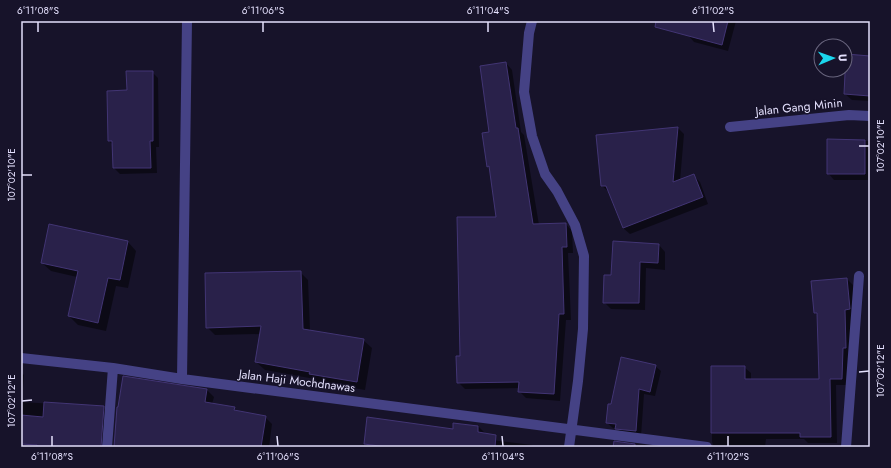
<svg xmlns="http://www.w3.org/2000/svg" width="891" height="468" viewBox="0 0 891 468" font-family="Jost,sans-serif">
<rect width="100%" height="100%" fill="#17132a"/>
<!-- shadow -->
<path fill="#0007" d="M692,21h44l-8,30 -34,-9 -6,-7z
M870,57v44l-18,-1 -7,-6z
M506,63l6,7 9,62 3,3 15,90 27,-1 6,7 1,22h-5l3,67h-5l-6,81 -34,-3 -6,-6v-4l-55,1 -7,-7 3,-25 36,-140 -6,-48 -3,-3 2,-33z
M152,72l6,6 1,69h-3l1,26 -37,1 -6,-6 -1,-23 -4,-4 19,-50z
M678,128l6,6 -4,47 13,-6 7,7 8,22 -78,30 -7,-6 -14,-36 -7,-6z
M828,140l42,1v39h-36l-6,-7z
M128,242l8,9 -8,37 -12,-2 -10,45 -28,-6 -9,-9 8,-39 -26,-6 -9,-8z
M659,245l6,7v18l-19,-2 -1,42 -34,-1 -7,-7 8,-26z
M300,272l8,8 2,51 53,9 9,8 -7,42 -47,-8 -3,-3 -50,-9 -9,-8 5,-28 -46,1 -8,-8z
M847,279l6,6 3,30 -5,2 1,37 -4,31h-12l1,58h-29l-4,-4h-38l-1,8h-51l-2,-5v-75h32l7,6v7h69l-2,-64 -3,-3z
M655,366l6,5 -6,25 -11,-2 -3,42 -19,-3 -5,-4 -4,-1 -6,-5z
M21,372l3,3 -2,27 81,5 6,6 -2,34h-86z
M207,390l7,7 -2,7 22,4 4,4 27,5 7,7 -3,23h-154z
M368,418l86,12 24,-4 7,7 -1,6 48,6 2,2h-169z"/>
<!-- building -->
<path fill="#29214a" stroke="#423574" d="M656,21h72l-6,24 -67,-18z
M846,54l24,2v40l-26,-2z
M506,62l10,66h2l15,96 33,-1 1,24h-5l2,67h-5l-5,80 -36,-2 1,-10 -62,1 -1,-27h4l-3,-139h39l-7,-51 -2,1 -5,-34 7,-1 -9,-66z
M126,71h27v70h-3l1,27h-38l-1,-27h-4l-1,-50 20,-1z
M678,127l-5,55 21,-8 9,23 -80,31 -17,-42h-5l-5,-51z
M827,139l38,1v34h-38z
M49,224l79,17 -8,39 -12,-2 -10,45 -30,-7 10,-45 -37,-8z
M613,241l46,3 -1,19 -18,-1 -1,41h-36l1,-28h7z
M301,271l2,58 61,10 -7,43 -48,-8 1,-2 -55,-10 6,-36 -55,2 -1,-55z
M847,278l3,31 -5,1 1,38h-3l-1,31h-12l1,58h-31v-4h-89v-67h34v13h74l-2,-66h-3l-3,-32z
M621,357l35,8 -6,27 -11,-3 -3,42 -21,-2 1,-5 -10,-1 2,-19h3z
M123,376l84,13 -2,13 30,5 -1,3 32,6 -5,31h-147l3,-40h1z
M44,402l60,4 -3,41h-64v-2l-16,-1v-29l22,2z
M367,417l86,12v-6l25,3v6l18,3 -1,12h-108l-23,-3z
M614,441l21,3v3h-22z"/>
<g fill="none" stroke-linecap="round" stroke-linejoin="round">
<!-- minor -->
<path stroke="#454285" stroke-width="10" d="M532,21l-3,12 -5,59 8,44 13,38 12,17 18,34 9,31 -1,73 -5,52 -9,66
M730,127l119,-12 21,1
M21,358l92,10 69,11 525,68
M182,379l5,-358
M107,447l6,-79
M846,447l13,-171"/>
</g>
<!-- ticks -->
<path fill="none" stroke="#e3dffc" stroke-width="1.5" d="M38,22v10M263,22v10M488,22v10M713,22l1,10M859,146h10M22,175h10M859,372l10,-1M22,401l10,-1M52,436v10M277,436l1,10M502,436l1,10M728,436v10"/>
<g text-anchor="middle" stroke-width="3" stroke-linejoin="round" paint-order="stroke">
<!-- street labels -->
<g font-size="12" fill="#e3dffc" stroke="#17132a">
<text transform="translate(799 107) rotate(-6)" y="4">Jalan Gang Minin</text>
<text transform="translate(297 381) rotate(7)" y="4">Jalan Haji Mochdnawas</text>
</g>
</g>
<!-- border -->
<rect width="891" height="468" fill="none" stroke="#17132a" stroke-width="44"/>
<!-- north arrow -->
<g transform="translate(833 58) rotate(88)"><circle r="19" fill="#17132a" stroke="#69657e"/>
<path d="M0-3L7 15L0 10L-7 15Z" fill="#1bd6ed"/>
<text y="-6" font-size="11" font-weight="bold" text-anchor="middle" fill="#e3dffc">U</text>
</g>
<rect x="22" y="22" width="847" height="424" fill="none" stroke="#e3dffc" stroke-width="1.5"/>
<g font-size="10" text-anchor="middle" fill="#e3dffc">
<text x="38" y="14">6°11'08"S</text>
<text x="263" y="14">6°11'06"S</text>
<text x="488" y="14">6°11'04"S</text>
<text x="713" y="14">6°11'02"S</text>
<text transform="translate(880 146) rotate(-90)" y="4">107°02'10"E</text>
<text transform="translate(11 175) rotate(-90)" y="4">107°02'10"E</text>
<text transform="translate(880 371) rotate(-90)" y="4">107°02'12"E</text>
<text transform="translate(11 401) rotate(-90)" y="4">107°02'12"E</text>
<text x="52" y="460">6°11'08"S</text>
<text x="278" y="460">6°11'06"S</text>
<text x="503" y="460">6°11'04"S</text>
<text x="728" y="460">6°11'02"S</text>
</g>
</svg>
